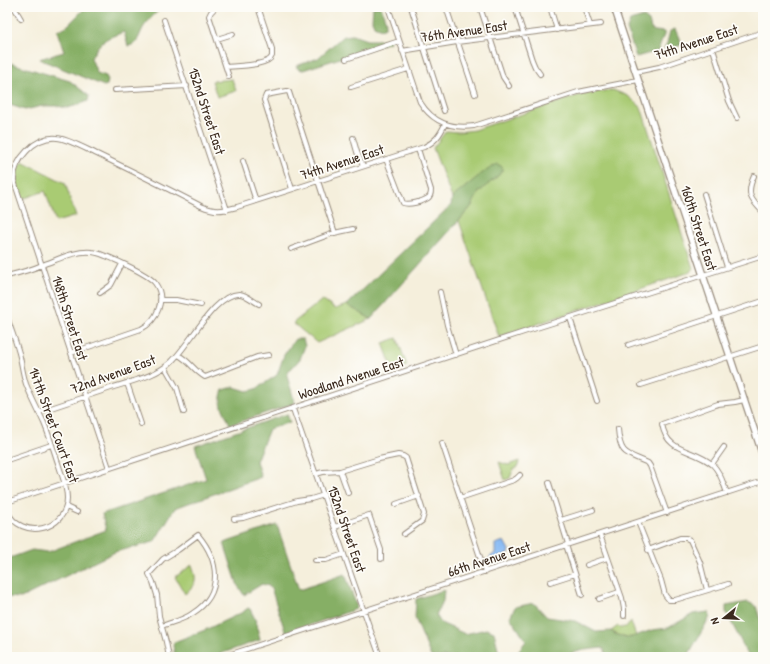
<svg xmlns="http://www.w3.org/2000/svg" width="770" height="664" viewBox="0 0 770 664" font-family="'Patrick Hand',sans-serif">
<rect width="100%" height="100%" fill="#fdfcf7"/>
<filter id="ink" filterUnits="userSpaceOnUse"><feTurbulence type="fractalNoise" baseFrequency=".025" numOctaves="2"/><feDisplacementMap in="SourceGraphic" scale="8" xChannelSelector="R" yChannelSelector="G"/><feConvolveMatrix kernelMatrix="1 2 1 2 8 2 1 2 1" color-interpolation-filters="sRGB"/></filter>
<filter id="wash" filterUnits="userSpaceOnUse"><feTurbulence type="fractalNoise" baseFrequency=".012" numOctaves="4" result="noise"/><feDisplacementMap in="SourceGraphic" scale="16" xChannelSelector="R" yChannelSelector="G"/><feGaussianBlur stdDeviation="0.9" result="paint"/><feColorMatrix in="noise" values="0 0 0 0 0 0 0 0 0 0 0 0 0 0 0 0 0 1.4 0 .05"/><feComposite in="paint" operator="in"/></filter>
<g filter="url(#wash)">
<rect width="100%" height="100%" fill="#f5efdc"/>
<!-- green -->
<path fill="#a9cb73" stroke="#727a48" d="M232,79l4,12 -19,6 -5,-16z
M613,90l15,6 13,11 52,161 -3,4 -191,65 -40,-116 12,-14 8,-15 20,-17 3,-6 -33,15 -17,14 -19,-50 13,-17 13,1 15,-2 112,-37z
M22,161l43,22 11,33 -20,6 -11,-31 -23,8c-5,-14 -9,-25 0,-38z
M322,300l13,9 12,-4 24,14 -54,24 -24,-20z
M397,338l10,28 -14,5 -10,-28z
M519,461l-1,6 -5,3 -3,8 -5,2 -6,-18 9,3z
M192,565c5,15 5,18 -7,29l-10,-17z
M631,622l5,14c-9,3 -17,0 -25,-5l7,-5c6,3 9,1 13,-4z"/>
<!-- forest -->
<path fill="#86af65" stroke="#606c42" d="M86,7h78c-7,4 -14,12 -19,18 -6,8 -6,20 -17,21l-4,-14c-20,7 -23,8 -33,26l6,15 9,3 2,4 -1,5 -3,1 -65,-27 25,-7 -7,-21 10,-5z
M373,7h8l5,15 -1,5 -4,2 -7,-3 -2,-6z
M644,17l5,4 2,8 4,2 10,1 -7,19 -22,6 -9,-28 3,-8z
M675,29l7,16 -18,4 3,-6 3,-12z
M353,35l14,5h9l13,-1 1,3 -87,28 -5,-1 -2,-3 22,-8 25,-22z
M7,62l63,19 19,15 -1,5 -10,4 -11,3 -10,-2h-15l-17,4 -18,-6z
M497,164l4,2 2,3 -4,6 -20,17 -8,15 -100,112 -24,-14 104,-100 1,-7 29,-24z
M295,339h8l2,7 -5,13 -11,12 -2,5 8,27 -65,22c-5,-14 -13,-21 -7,-35l11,-3 13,4 9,-2 21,-14 7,-20z
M287,414l3,8 -21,7 -13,32 5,16 -86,31 -21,34 -39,10 -94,46 -14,-1v-38l25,-9 16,2 58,-22 -4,-16 104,-35 -11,-33z
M277,525l22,65 46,-16 12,33 -1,2 -69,24 -2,-2 -13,-40 -3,-5 -7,-2 -18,11 -6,-9 -14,-43z
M444,590l-1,11 -7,14 5,8 24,11 21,-5 8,3 6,25h-69l-16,-39 1,-19z
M748,602l8,4 7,22v29h-14l-23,-45v-6z
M534,603l13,14 28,4 21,11 15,-1 4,3 14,4 23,-8 16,-2 25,-14 16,-2 1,5 -23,40h-79l-5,-9 -19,2 -26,7h-54l11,-2 11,-14 -16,-24 5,-10z
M248,608l2,1 5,10 5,21 -49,17h-36l-2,-12 1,-3 31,-12 38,-18z"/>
<!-- water -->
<path fill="#87baf4" stroke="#617289" d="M504,541l5,9 -1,4 -18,6 -1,-2 6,-5v-9z"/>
</g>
<g filter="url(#ink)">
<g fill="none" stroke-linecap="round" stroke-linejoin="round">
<defs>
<path id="minor" d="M14,7l7,12
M216,7l-5,5 -2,4 20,61
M388,7l32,95c13,21 31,27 54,24l104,-34 60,-12
M411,7l33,104
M446,7l29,87
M480,7l23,70 6,9
M515,7l17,53 3,7 5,7
M550,7l7,23
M584,7l6,18
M164,20l63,190
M217,39l16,-5
M713,49l16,52 8,17
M402,51l55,-9 144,-18
M346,59l53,-18
M226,67c9,-1 43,-1 46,-11 0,-1 0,-6 0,-7l-14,-42
M636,72l23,-5 104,-35
M351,87l57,-18
M115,90l72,-4
M353,138l4,14 6,14
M386,159l17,44c6,2 19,-1 25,-5 3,-2 3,-5 3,-8l-13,-41
M243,161l13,40
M754,176c-8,18 -4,23 9,36
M292,189l-28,-89 2,-5 21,-4 2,1 46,141
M704,194l23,73
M291,249l43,-16 19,-4
M7,276c12,-3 24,-6 35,-11 15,-5 34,-15 50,-13 11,1 56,22 63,31 12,16 2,38 -14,46l-70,24
M440,292l7,33 9,30
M100,293l11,-8 11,-21
M160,300h16l25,5
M7,317c4,13 10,27 13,40 2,9 3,18 6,27 5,13 12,26 18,39 6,14 10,29 15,43 3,10 8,21 8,32 0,33 -46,43 -60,13
M570,318l27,83
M628,345l135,-44
M178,355c11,5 16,16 27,22l52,-20 12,-2
M165,367l12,21 7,24
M127,383l14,41
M641,385l122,-39
M293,409l87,248
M39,412c24,-8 48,-16 72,-24 20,-7 43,-11 59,-25 18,-15 45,-71 70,-69 7,1 13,7 19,10
M618,429c2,26 8,24 30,34l2,3 17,47
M442,443l43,129
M7,460l44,-15
M712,464l12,-17
M109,468l-95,-287c-1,-21 21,-45 43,-43 9,0 31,12 40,16 35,17 70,34 104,52 14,6 20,5 36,1l187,-60c11,-5 16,-12 21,-23
M340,471l8,22
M316,474l7,-2 17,-1 39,-12 19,-4 5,1 3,2 18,56 -2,7 -18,13
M549,483l19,61
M727,493c-4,-10 -6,-20 -14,-28 -19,-17 -46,-11 -51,-41l56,-20 17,-2 9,-2
M460,498l54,-18 3,-2 3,-3
M7,502l520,-171 236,-75
M396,504l23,-8
M66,507l11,5
M234,519l9,-1 54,-17 14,-2 13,-4
M561,520l32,-10
M638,522l23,58 4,15 4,5h6l53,-16
M335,527l34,-12 12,35v9
M600,535l22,63 2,11v7
M566,545l16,50
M648,550l32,-12h6l4,2 10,22 7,28
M315,560h11l18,-6
M587,565l20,-7
M550,582l25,-8
M599,599l20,-7
M162,626c10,-4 22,-6 31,-13 31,-20 26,-53 5,-78l-20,15 -15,9 -14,15 4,8 4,13 2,21 7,26 3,15
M222,657l541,-176"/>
<path id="major" d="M614,7l149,449"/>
</defs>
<!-- minor casing -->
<use href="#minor" stroke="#988c7d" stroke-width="6"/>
<!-- major casing -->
<use href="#major" stroke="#988c7d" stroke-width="8"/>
<!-- minor -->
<use href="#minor" stroke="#fff" stroke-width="4"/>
<!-- major -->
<use href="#major" stroke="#fff" stroke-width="5.5"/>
</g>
</g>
<g text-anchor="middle" stroke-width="3.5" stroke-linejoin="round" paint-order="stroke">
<!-- street labels -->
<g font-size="14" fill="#3b2a1e" stroke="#fdfcf7">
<text transform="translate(464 31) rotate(-8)" y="5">76th Avenue East</text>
<text transform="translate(696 42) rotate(-18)" y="5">74th Avenue East</text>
<text transform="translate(207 111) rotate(72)" y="5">152nd Street East</text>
<text transform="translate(342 162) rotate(-18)" y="5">74th Avenue East</text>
<text transform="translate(699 228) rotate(72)" y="5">160th Street East</text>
<text transform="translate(70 318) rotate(72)" y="5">148th Street East</text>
<text transform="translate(113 374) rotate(-20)" y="5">72nd Avenue East</text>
<text transform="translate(351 378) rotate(-18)" y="5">Woodland Avenue East</text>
<text transform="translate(54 425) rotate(70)" y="5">147th Street Court East</text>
<text transform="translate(347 529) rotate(71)" y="5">152nd Street East</text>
<text transform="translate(489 559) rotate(-18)" y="5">66th Avenue East</text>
</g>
</g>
<!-- margin -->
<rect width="770" height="664" fill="none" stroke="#fdfcf7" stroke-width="24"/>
<!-- north arrow -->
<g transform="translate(724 618) rotate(252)" stroke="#fdfcf7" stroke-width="3" paint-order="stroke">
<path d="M0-3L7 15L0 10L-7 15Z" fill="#3b2a1e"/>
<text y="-6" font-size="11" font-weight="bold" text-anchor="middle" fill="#3b2a1e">N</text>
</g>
</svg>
